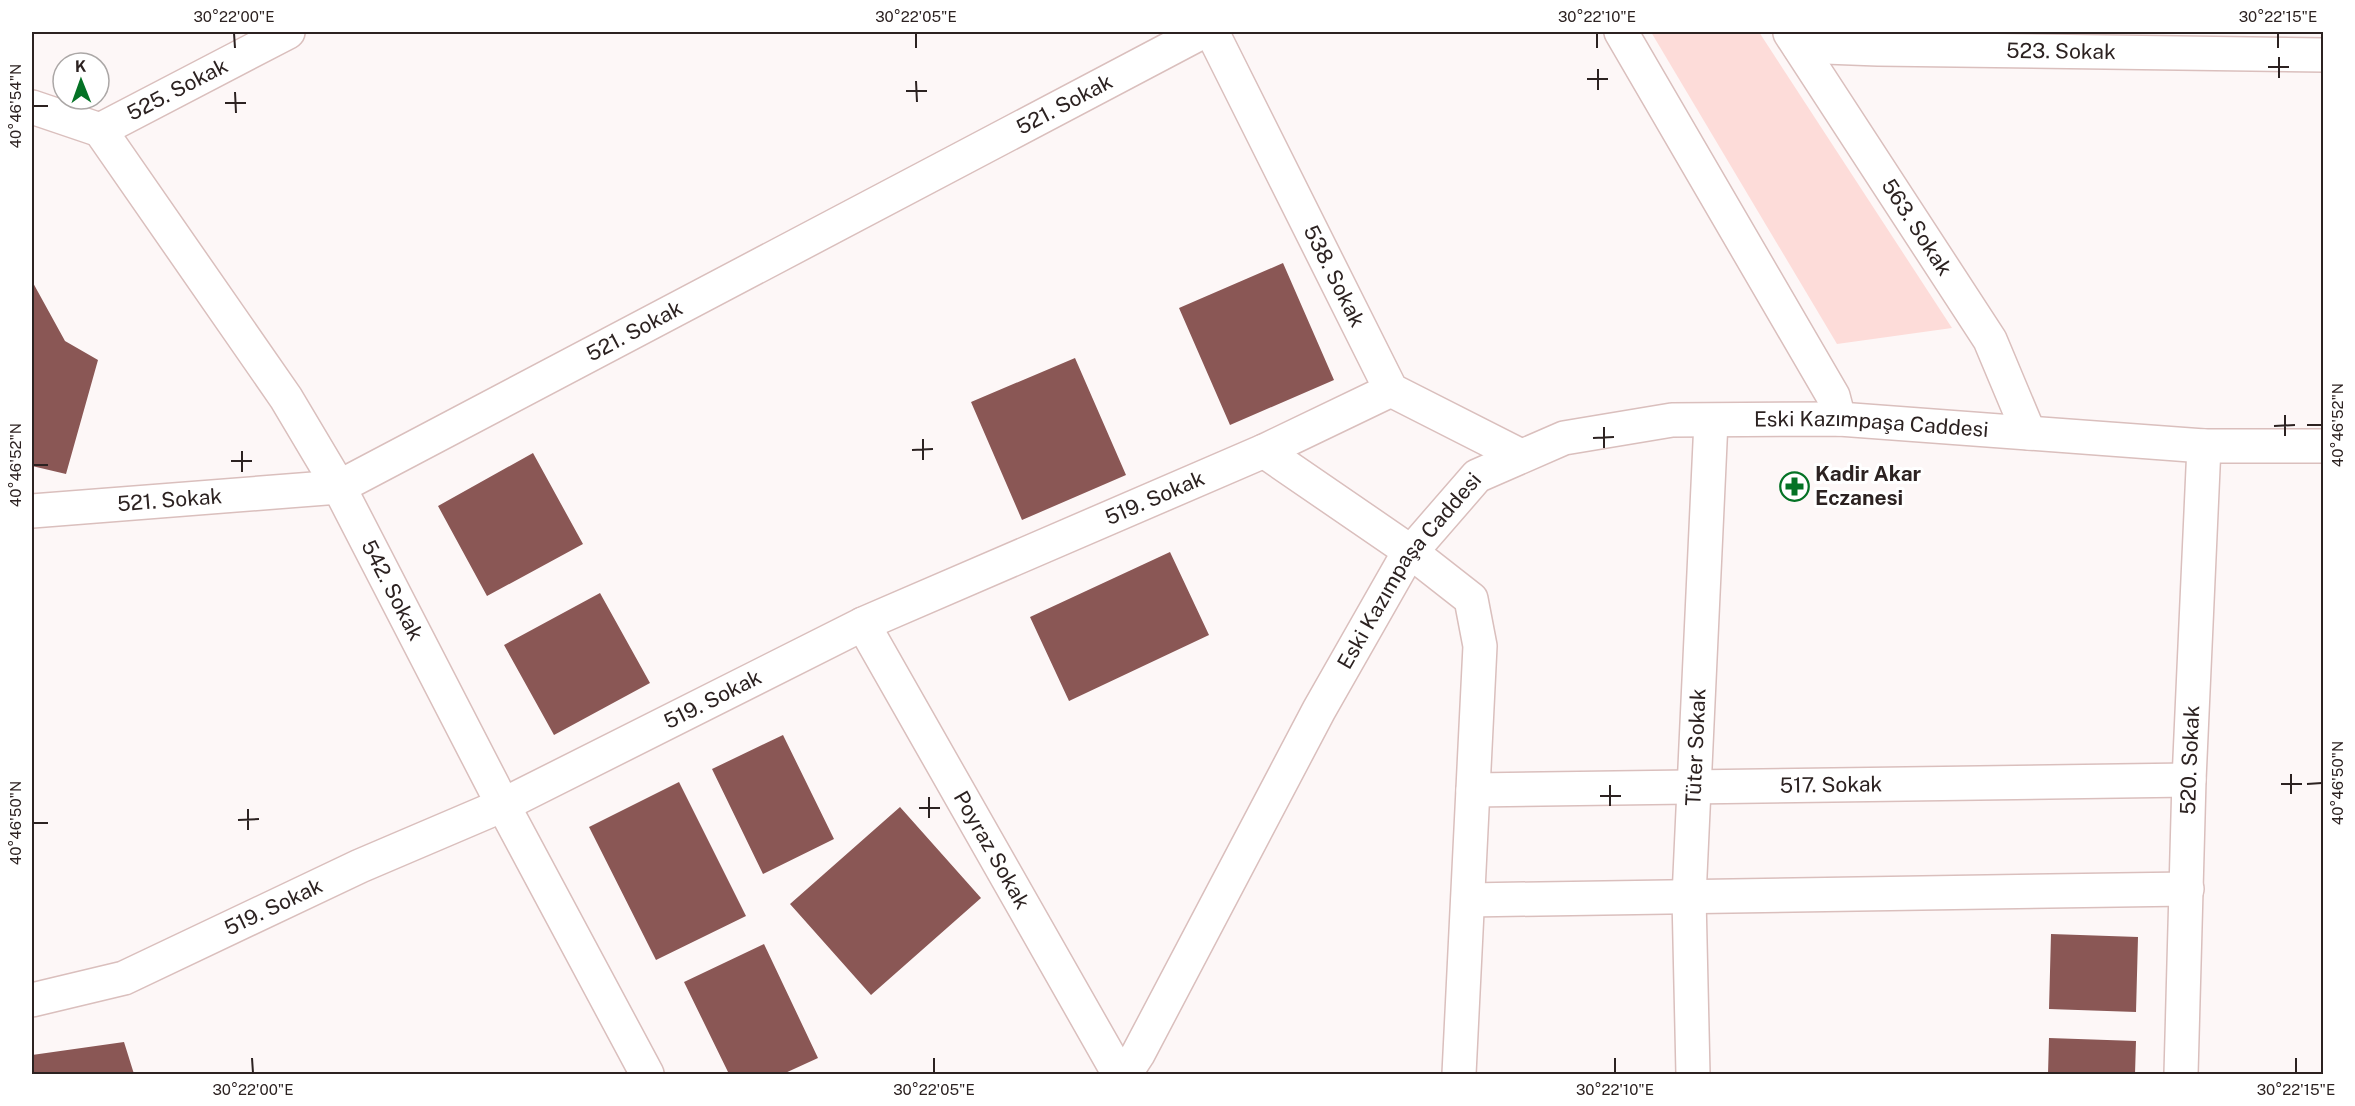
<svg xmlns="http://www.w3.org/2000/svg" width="2355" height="1106" viewBox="0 0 2355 1106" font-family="'Public Sans',sans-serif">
<rect width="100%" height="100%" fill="#fdf7f7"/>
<!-- green -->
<path fill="#fddcd9" d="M1651,32h108l193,296 -115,16z"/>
<!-- building -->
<path fill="#8a5755" d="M1283,263l51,117 -104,45 -51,-117z
M32,281l33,60 33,19 -32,114 -34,-8z
M1075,358l51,117 -104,45 -51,-118z
M533,453l50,91 -96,52 -49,-90z
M1170,552l39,83 -140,66 -39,-84z
M600,593l50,90 -96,52 -50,-90z
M783,735l51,104 -71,35 -51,-105z
M679,782l67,134 -90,44 -67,-133z
M900,807l81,91 -110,97 -81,-91z
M2051,934l87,3 -2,75 -87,-3z
M764,944l54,114 -35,16h-54l-45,-92z
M2049,1038l87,3 -1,33h-87z
M124,1042l10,32h-102v-19z"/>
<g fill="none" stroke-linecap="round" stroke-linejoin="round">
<defs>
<g id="minor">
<path id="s1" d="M1212,32l179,358 130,66"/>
<path d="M1621,32l212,364 6,23"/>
<path id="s2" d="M1790,33l200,307 39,93"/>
<path id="s3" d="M1799,46l79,3 446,6"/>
<path id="s4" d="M32,107l68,23 188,-98"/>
<path id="s5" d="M100,130l186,268 53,89 164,318 144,269"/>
<path d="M1264,451l147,101 60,47 9,47 -21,428"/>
<path id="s6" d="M32,511l307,-24 863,-455"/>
<path id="s7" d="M863,624l256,450"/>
<path id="s8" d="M1473,790l716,-10"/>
<path d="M1468,900l719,-11"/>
<path id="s9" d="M32,1000l92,-22 236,-112 143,-61 360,-181 401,-173 127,-61"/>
<path id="s10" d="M1125,1074l13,-20 181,-344 86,-151 72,-83 87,-38 108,-18 167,-1 365,27h120"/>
<path id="s11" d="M1693,1074l-4,-177 22,-476"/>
<path id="s12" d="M2181,1074l8,-294 15,-334"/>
</g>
</defs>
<!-- minor casing -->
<use href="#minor" stroke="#dabfbd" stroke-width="36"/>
<!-- minor -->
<use href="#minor" stroke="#fff" stroke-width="33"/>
</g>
<!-- ticks -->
<path fill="none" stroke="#2c2221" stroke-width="2" d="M234,33l1,15M916,33v15M1597,33v15M2278,33v15M2279,57v21M2268,67h21M1598,69v21M1587,79h21M916,81l1,21M906,91h21M235,92l1,21M225,103h21M33,106h15M2285,415v21M2307,425h15M2274,426l21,-1M1604,427v21M1593,438l21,-1M923,439v21M912,450l21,-1M242,451v21M231,461h21M33,465h15M2291,774v20M2281,784h21M2307,784l15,-1M1610,785v21M1600,796h21M929,797v21M919,808h21M248,809v21M238,820l21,-1M33,823h15M252,1058l1,15M934,1058v15M1615,1058v15M2296,1058v15"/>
<!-- icons -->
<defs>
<symbol id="pharmacy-ring" viewBox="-11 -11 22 22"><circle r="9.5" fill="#fff" stroke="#047225" stroke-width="1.5"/><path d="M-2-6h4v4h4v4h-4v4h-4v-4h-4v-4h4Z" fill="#047225"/></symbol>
</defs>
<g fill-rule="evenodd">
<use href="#pharmacy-ring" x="1778" y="470" width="33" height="33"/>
</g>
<g text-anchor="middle" stroke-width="6" stroke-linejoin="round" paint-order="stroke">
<!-- street labels -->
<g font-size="21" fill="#2c2221" stroke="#fff">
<text dy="7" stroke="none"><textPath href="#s3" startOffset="262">523. Sokak</textPath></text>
<text dy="7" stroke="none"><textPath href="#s4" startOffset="159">525. Sokak</textPath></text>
<text dy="7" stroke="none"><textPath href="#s6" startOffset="1128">521. Sokak</textPath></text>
<text dy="7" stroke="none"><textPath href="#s2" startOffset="232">563. Sokak</textPath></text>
<text dy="7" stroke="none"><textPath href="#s1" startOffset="273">538. Sokak</textPath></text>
<text dy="7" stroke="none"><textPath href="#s6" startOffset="642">521. Sokak</textPath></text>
<text dy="7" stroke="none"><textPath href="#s10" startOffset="1100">Eski Kazımpaşa Caddesi</textPath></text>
<text dy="7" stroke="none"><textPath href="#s9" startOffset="1232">519. Sokak</textPath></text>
<text dy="7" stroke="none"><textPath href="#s6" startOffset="138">521. Sokak</textPath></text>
<text dy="7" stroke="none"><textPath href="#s10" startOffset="579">Eski Kazımpaşa Caddesi</textPath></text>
<text dy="7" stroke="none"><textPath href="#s5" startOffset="546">542. Sokak</textPath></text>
<text dy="7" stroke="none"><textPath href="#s9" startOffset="746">519. Sokak</textPath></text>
<text dy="7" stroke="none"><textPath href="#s11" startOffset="327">Tüter Sokak</textPath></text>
<text dy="7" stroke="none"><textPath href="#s12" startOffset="314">520. Sokak</textPath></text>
<text dy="7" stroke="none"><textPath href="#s8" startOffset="358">517. Sokak</textPath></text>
<text dy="7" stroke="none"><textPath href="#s7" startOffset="260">Poyraz Sokak</textPath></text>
<text dy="7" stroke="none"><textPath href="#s9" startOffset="260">519. Sokak</textPath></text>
</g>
<!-- poi labels -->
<g font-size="21" font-weight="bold" fill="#2c2221" stroke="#fff" text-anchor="start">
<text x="1815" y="481">Kadir Akar<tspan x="1815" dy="24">Eczanesi</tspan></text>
</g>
</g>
<!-- border -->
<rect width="2355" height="1106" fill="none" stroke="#ffffff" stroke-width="66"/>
<!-- north arrow -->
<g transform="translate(81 81) rotate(359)"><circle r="28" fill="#ffffff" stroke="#aba7a6" stroke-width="1.5"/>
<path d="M0-4.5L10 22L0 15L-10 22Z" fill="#047225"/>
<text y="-9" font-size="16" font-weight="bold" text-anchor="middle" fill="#2c2221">K</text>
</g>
<rect x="33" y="33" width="2289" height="1040" fill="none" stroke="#2c2221" stroke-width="2"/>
<g font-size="15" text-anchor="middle" fill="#2c2221">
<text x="234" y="22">30°22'00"E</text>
<text x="916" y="22">30°22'05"E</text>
<text x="1597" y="22">30°22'10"E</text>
<text x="2278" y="22">30°22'15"E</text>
<text transform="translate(16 106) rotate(-90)" y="5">40°46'54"N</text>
<text transform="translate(2338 425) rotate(-90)" y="5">40°46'52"N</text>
<text transform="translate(16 465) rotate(-90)" y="5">40°46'52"N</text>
<text transform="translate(2338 783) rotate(-90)" y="5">40°46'50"N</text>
<text transform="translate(16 823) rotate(-90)" y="5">40°46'50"N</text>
<text x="253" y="1095">30°22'00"E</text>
<text x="934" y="1095">30°22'05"E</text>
<text x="1615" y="1095">30°22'10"E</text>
<text x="2296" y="1095">30°22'15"E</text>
</g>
</svg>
